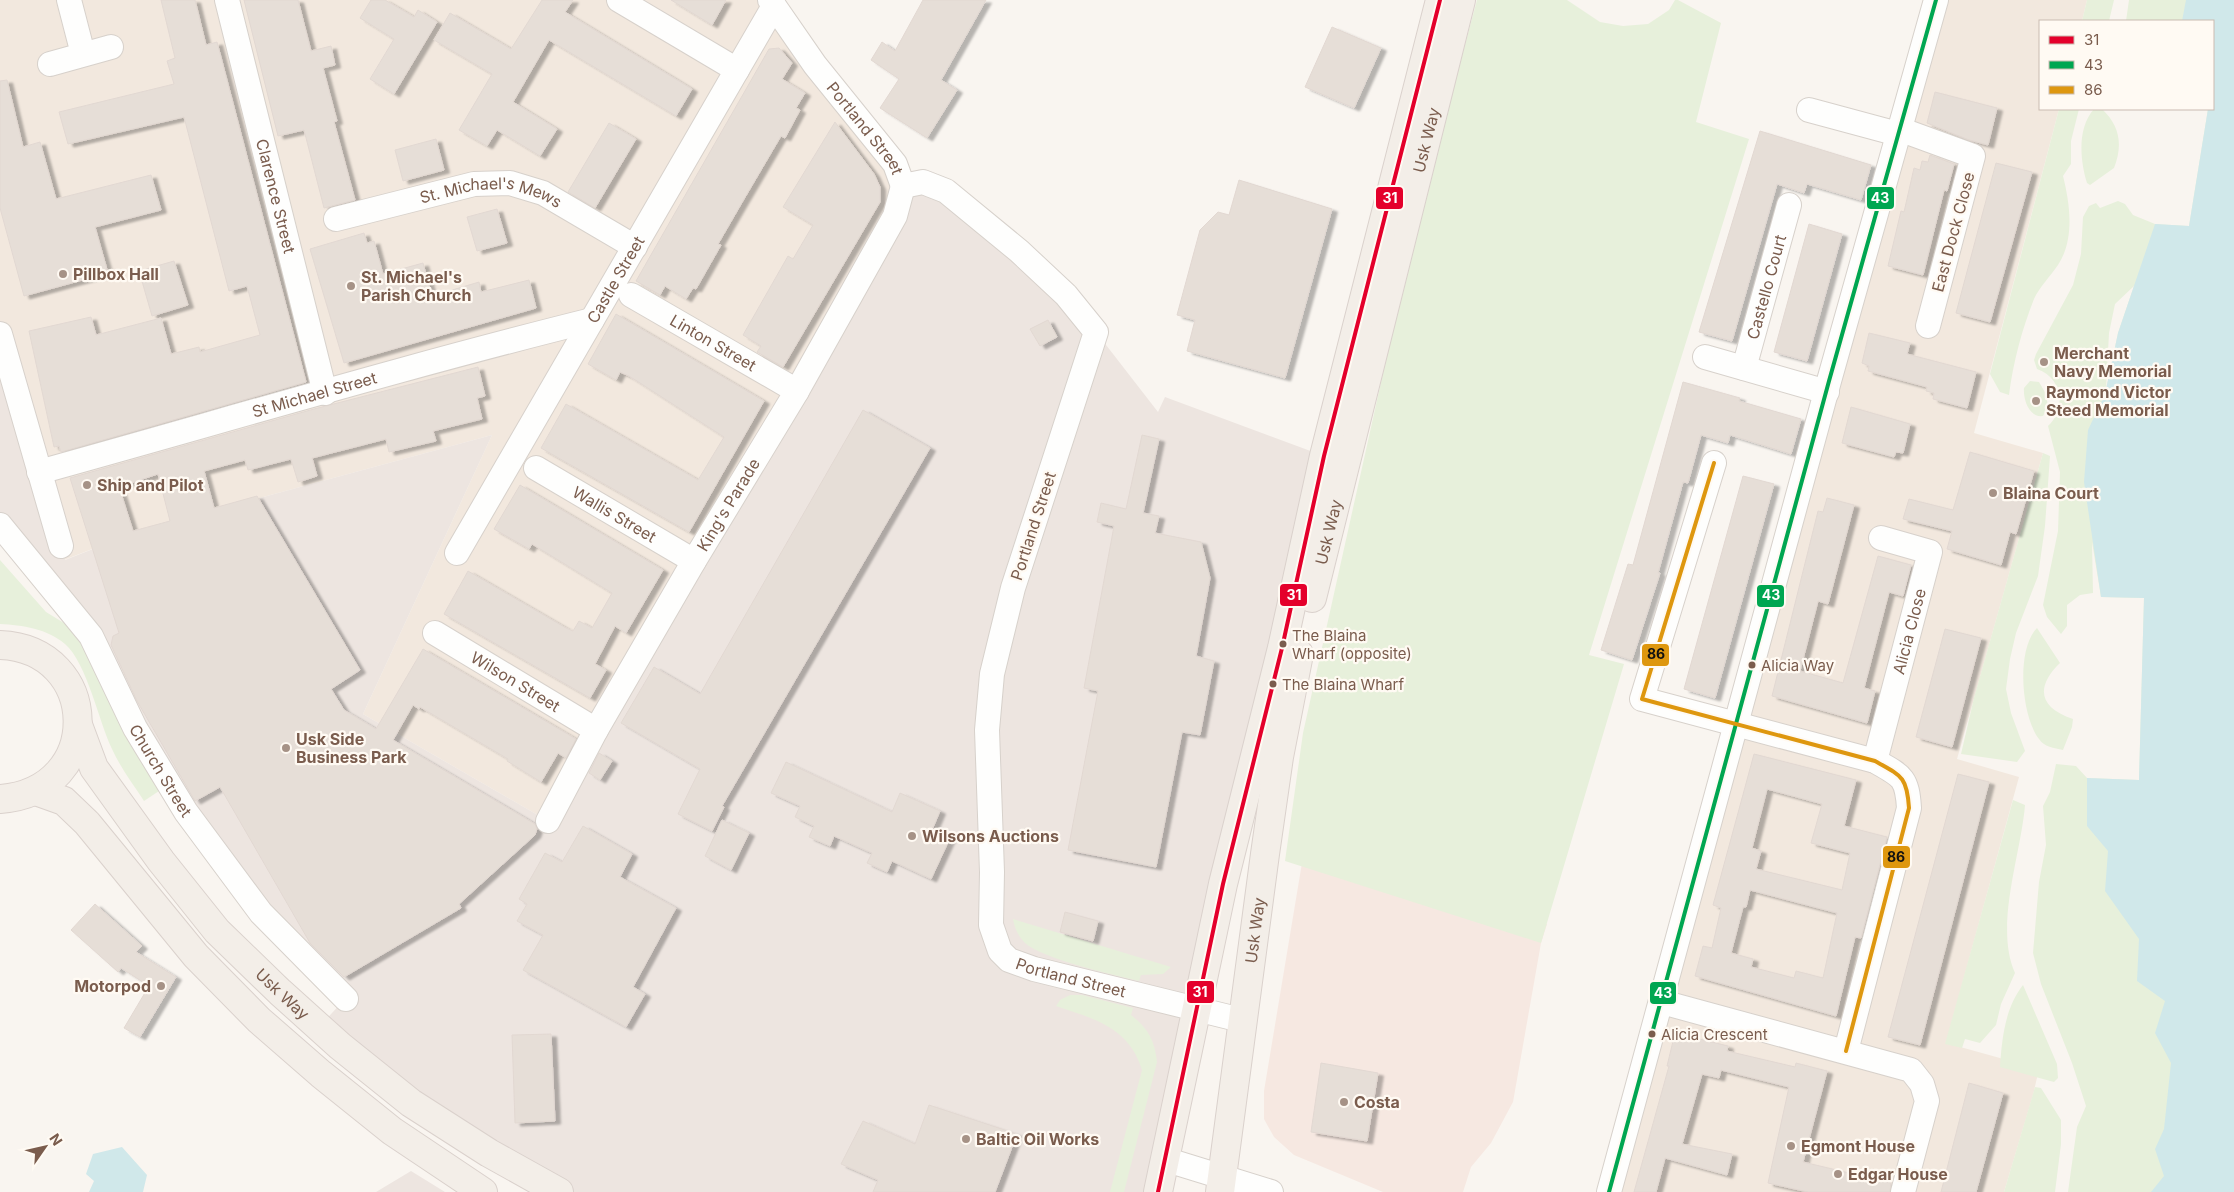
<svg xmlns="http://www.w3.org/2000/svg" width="2234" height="1192" viewBox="0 0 2234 1192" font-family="Inter,sans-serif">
<defs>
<filter id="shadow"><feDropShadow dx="5.5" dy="3" stdDeviation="1" flood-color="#0004"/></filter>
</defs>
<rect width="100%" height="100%" fill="#f9f5f0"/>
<!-- residential -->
<path fill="#f2e8de" d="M0,0h770l133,186 -355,635 -185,-107 129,-279 -351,95 -77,30 -64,-226z
M1936,0h151l-5,21h-42v88h19l-85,324 69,20 -86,306 62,18 -73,266 93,26 -6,26 -29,97h-395z"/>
<!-- commercial -->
<path fill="#f6e8e1" d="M1304,851l243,73 -6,19 -28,159 -22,41 -20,24 -8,25h-80l-89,-37 -20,-18 -10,-18v-28z"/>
<!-- industrial -->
<path fill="#ede5e0" d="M923,182l173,150 62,80 7,-15 159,59 -166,736h-599l-240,-165 26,-28 -84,-86 -170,-277 -91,-111v-191l65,226 76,-30 351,-95 -129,279 185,107 347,-605z
M411,1171l34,21h-69z"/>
<!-- green -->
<path fill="#e7f0db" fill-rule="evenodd" d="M1477,0h90l33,22 23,4 25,-2 21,-14 6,-10h3l43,23 -25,99 53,17 -160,516 35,9 -83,279 -256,-82 18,-128 111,-499z
M2087,0h27l-5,21h-27z
M2129,0h105v1192h-166l9,-65 9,-21 -14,-43 -31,-79 -8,-31 6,-71 7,-37 -3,-39 7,-14 6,-28 20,2 11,12 52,2 5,-182 -43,-1 -9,-55 1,51 -13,2 -13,10v21l-6,8 -14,-17 -4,-12 15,-74 2,-59 -12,-46c19,-17 14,-49 -11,-57l-3,-9 2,-6 37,-69 8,-31 2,-37 6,-11 7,-3 4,5 18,-7 7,3 8,11 22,9 34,2 19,-117h5v-88h-87zM2134,286l-16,47 -12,56 3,-56 6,-29z
M2059,109h20l-8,32v23l-8,12c7,28 12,63 -5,89 -8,12 -18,21 -24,34 -12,30 -21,64 -25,96l-9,-3 -10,-18z
M2094,109h8c18,17 21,36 12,59l-24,17 -3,-2c-7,-23 -10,-55 7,-74z
M2030,381l9,1 7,12 2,13 -5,9c-14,2 -20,-17 -19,-28z
M2043,453l7,3 -5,70 -7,50 -22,57 -6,26 -4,30 5,24 14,38 -8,11 -56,-8 13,-56z
M0,560l46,52 18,11 30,32 31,75 34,61 -15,10c-11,-17 -24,-34 -32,-52 -13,-27 -25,-86 -47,-105 -17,-15 -43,-19 -65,-20z
M2037,628l23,35c-25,24 -21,45 13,56l-1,8 -9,23c-9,-2 -19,-3 -24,-11 -18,-23 -23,-90 -2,-111z
M2013,800l12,5c-4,50 -31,121 -10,168l-14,31 -5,21 -16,18 -15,-4 -3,9 -17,-4z
M1013,919l158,48 -8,7 -22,1 -2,6c-25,-6 -96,-22 -114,-38 -7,-7 -10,-14 -12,-24z
M2023,985l34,79 1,14 -4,4 -54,-15c2,-29 5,-59 23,-82z
M1070,995h12l51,13 -2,7c17,13 24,26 26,47l-33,130h-14l32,-122c-13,-43 -48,-51 -86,-64l4,-6z
M2035,1087l6,1 20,32v24l-6,48h-51z"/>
<!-- water -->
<path fill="#d0e8ea" d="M2186,0h48v1192h-83l13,-16 -9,-27 9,-20 7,-66 -16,-30 10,-32 -28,-20 2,-42 -34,-48 3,-40 -21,-25v-48l52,2 5,-182 -43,-1 -17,-115 4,-52 17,-36 13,-61 37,-109 34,2 19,-117h5v-88h-31z
M122,1147l25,28 -4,17h-54l5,-11 -8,-7 7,-20z"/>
<!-- building -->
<path fill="#e6ded7" stroke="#e2d8d2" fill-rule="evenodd" filter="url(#shadow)" d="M161,0h34l11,45 11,-3 89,340 -245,70 -2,-6 -5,1 -25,-116 62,-14 5,18 65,-17 10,36 28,-7 1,5 60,-17 -13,-49 -18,5 -45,-174 -116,27 -9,-32 115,-28 -7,-23 8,-3z
M244,0h54l13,51 20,-5 4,19 -12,3 14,53 -3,1 21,78 -31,8 -20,-78 -26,6z
M371,0h14l29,17 4,-7 19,12 -43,72 -24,-15 24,-40 -34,-21z
M542,0h31l-8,12 127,77 -16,27 -127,-76 -36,62 44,27 -17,27 -43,-26 -10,16 -28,-16 33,-56 -58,-34 16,-27 61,36z
M671,0h55l-14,25z
M923,0h63l-45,80 16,10 -30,48 -47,-30 19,-29 -28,-19 11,-18 13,9z
M1332,27l49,21 -27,60 -49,-21z
M779,48l13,15 -10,16 23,14 -9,15 4,2 -15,28 -4,-2 -37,63 -26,45 3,1 -25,44 -3,-1 -7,11 -21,-13 -5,9 -24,-14 133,-232z
M7,80l16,67 17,-5 16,57 95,-24 10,35 -66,17 13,46 -84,23 -24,-88v-127z
M1935,92l62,16 -9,37 -19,-5 -42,-17z
M835,122l39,52 6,13v15l-97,165 -26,-15 4,-6 -18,-11 45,-79 5,3 20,-34 -30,-18z
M609,123l27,16 -41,69 -27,-16z
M1760,131l111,34 -10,35 -54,-16 -3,9 -27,-9 -45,157 -33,-9z
M436,139l8,31 -41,11 -8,-31z
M1930,155l24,9 -7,27 -3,-1 -21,85 -35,-9 13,-55 3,1 10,-44 6,2 2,-9 6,1z
M1996,163l36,9 -42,150 -34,-9z
M1239,180l93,29 -47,169 -98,-27 8,-31 -18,-5 23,-85 18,-18 11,3z
M497,209l10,34 -30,8 -10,-34z
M1809,224l33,10 -35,127 -33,-9z
M364,233l3,10 7,-2 9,33 40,-11 9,33 47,-14 2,10 48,-12 7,28 -192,55 -34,-114z
M174,261l14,44 -36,11 -13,-45z
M616,314l148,87 -75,131 -148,-84 25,-44 132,76 26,-43 -95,-61 -9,-4 -4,8 -28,-16z
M1048,320l9,17 -17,9 -10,-17z
M1869,333l41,10 -3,11 69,18 -9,36 -34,-9 1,-6 -8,-2 1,-4 -59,-16 1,-5 -7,-3z
M478,367l7,29 -8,2 5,21 -49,12 3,10 -47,11 -3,-13 -74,19 5,18 -19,6 -7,-23 -43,11 -3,-10 -41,11 10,37 43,-12 103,174 -29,19 13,21 32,19 47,-80 153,90 -10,19 -8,-5 -17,29 -34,-21 1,-2 -88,-52 -1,2 -6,-4 -20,35 142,84 2,5 -2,6 -76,69 2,4 -117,69 -34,-34 -90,-156 -25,14 -58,-100 -26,-56 2,-9 6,-3 -49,-155 244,-69zM158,474l12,47 -37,10 -14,-44z
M1683,382l57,16 -1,3 62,18 -10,35 -61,-19 -2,8 -27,-8 -13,48 -5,-1 -25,91h2l-28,87 -31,-10 27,-86 5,1z
M1851,407l59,17 -7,29 -7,-1 -2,5 -52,-14z
M863,410l67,38 -208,358 2,1 -12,24 -34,-17 22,-45 -79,-46 33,-56 46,27z
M1142,435l17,4 -16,74 16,3 -4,17 46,9 9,36 -14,78 18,5 -14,74 -18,-3 -26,135 -88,-17 30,-159 -14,-3 30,-162 -17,-4 4,-19 25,6z
M1970,452l64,19 -18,63 -6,-2 -9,33 -54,-16 5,-18 -49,-12 6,-20 44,11z
M1743,476l31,8 -59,214 -31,-9z
M520,485l143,85 -37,63 -11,-7 -20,38 11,6 -16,28 -146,-84 24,-43 98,57 7,3 6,-10 13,7 20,-35 -80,-49 -3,5 -35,-20z
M1827,498l27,7 -26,99 -10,-3 -18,70 43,12 35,-127 33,9 -8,31 -14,-4 -25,96 11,3 -8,32 -95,-27 46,-185 5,1z
M1945,629l36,9 -29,109 -36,-10z
M599,753l13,8 -12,19 -11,-7z
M1754,754l102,26 -12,46 43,11 -26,101 -6,-1 -19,79 -141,-40 8,-30 9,2 9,-40 -8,-3zM1767,789l55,15 -11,39 39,10 -8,37 -86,-21 5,-18 -9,-3zM1750,890l87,23 -14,65 -27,-7 -2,7 -43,-11 2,-8 -22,-6 12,-46h3z
M786,762l106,50 8,-19 40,18 -8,19 18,8 -19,41 -39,-18 -5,11 -20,-9 5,-10 -38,-17 -4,10 -21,-9 5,-11 -19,-9 5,-11 -29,-13z
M1958,774l31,8 -69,263 -32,-8z
M722,820l27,13 -18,37 -26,-14z
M583,826l49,28 -12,23 56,31 -43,79 12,7 -19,33 -103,-57 20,-35 -26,-14 10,-17 -8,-5 26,-46 17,9z
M95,904l47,42 -6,6 40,25 -36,60 -16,-9 25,-42 -28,-18 -3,4 -47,-42z
M1065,912l33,9 -5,20 -33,-9z
M1675,1033l53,13 -1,5 68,16 1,-4 31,8 -24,91 88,21 -1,9h-82l-40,-9 21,-96 -68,-17 -2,8 -17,-4 -20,70 50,10 -5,21 -62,-17 -9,34h-22l35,-126h-2z
M551,1034l4,87 -40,2 -3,-88z
M1321,1063l57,10 -11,68 -56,-9z
M1969,1083l34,10 -27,99h-35z
M929,1105l88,29 -22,58h-122l5,-12 -37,-16 22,-43 52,23z"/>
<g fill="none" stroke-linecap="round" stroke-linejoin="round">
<defs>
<g id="minor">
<path d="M69,0l14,54"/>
<path id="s1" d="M227,0l98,393"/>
<path d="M619,0l118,70"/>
<path id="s2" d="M770,0l45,65 80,99 8,22 20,-4 23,9 73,60 47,44 30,37 -83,256 -21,86 -5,56 5,142 -1,53 9,26 9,9 25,9 207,51"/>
<path d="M50,64l61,-17"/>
<path d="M1809,110l89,24"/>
<path d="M1899,129l74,27 -45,170"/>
<path id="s3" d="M336,219l138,-35 36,-1 33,10 92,54"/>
<path id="s4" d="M631,295l166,96"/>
<path d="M0,334l61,212"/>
<path d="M1705,357l122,35"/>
<path id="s5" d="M1744,368l45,-163"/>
<path d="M1714,463l-72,236 233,62c27,15 32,16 34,47l-63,243"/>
<path id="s6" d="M536,468l158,93"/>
<path id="s7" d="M39,472c184,-51 368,-106 553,-152"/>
<path id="s8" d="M0,525l91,111 44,92 51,84 75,101 85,86"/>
<path id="s9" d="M457,553l317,-547"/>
<path id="s10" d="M435,633l161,97"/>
<path id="s11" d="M1875,761l55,-209 -49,-14"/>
<path id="s12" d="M548,821l48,-91 98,-169 103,-170 98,-175 8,-30"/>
<path d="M1662,1002l249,68 11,14 5,17 -24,91"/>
<path d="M1164,1159l107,33"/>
<path d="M1609,1192l220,-811 107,-381"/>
</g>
<g id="major">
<path id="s13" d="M1312,598l149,-598"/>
<path d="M0,645c101,4 106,146 0,154"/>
<path id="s14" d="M78,725l16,43 67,93 56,70 63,61 60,54 71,57 78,50 70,39"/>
<path d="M36,791l28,10 23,22 109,133 63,64 62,54 71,57 91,61"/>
<path d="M1158,1192l65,-308 59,-236 42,-192 116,-456"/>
<path id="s15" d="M1220,1192l45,-338 14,-97 20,-103"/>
</g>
</defs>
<!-- minor casing -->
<use href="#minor" stroke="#d7d1cb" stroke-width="26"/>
<!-- major casing -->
<use href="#major" stroke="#dad1cc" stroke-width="30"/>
<!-- minor -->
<use href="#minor" stroke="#fefefd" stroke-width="24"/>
<!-- major -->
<use href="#major" stroke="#f3eee8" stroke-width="28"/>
<defs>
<path id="bus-1" d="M1158,1192l65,-308 59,-236 42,-192 116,-456"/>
<path id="bus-2" d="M1609,1192l220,-811 107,-381"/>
<path id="bus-3" d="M1714,463l-72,236 233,62c27,15 32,16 34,47l-63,243"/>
</defs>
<!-- bus-1 casing -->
<use href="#bus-1" stroke="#fffaf3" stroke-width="8"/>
<!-- bus-2 casing -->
<use href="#bus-2" stroke="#fffaf3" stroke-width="8"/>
<!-- bus-3 casing -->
<use href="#bus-3" stroke="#fffaf3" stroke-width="8"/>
<!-- bus-1 -->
<use href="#bus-1" stroke="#e4002b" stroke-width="4"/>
<!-- bus-2 -->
<use href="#bus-2" stroke="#00a651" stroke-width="4"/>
<!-- bus-3 -->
<use href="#bus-3" stroke="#de970f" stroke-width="4"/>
</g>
<!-- markers -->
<g fill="#a69286" stroke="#fffaf3" stroke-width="2">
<circle cx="63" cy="274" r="5"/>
<circle cx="351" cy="286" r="5"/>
<circle cx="2044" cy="362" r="5"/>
<circle cx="2036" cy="401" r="5"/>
<circle cx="87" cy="485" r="5"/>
<circle cx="1993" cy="493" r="5"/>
<circle cx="286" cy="748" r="5"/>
<circle cx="912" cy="836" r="5"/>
<circle cx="161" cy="986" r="5"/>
<circle cx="1344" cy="1102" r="5"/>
<circle cx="966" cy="1139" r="5"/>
<circle cx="1791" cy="1146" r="5"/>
<circle cx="1838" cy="1174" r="5"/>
</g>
<g fill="#7a5c4d" stroke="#fffaf3" stroke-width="2">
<circle cx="1283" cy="644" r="4.5"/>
<circle cx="1752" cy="665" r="4.5"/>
<circle cx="1273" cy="684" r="4.5"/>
<circle cx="1652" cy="1034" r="4.5"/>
</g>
<g text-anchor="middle" stroke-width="4.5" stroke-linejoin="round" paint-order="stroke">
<!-- bus labels -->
<g font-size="15" fill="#7a5c4d" stroke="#fffaf3" text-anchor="start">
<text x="1292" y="641">The Blaina<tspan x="1292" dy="18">Wharf (opposite)</tspan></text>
<text x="1761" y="671">Alicia Way</text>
<text x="1282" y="690">The Blaina Wharf</text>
<text x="1661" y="1040">Alicia Crescent</text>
</g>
<!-- street labels -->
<g font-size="16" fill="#7a5c4d" stroke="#fffaf3">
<text dy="6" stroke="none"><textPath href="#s2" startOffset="160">Portland Street</textPath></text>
<text dy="6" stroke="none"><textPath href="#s13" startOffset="472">Usk Way</textPath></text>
<text dy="6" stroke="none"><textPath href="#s1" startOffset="202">Clarence Street</textPath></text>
<text dy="6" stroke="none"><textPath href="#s3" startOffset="160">St. Michael's Mews</textPath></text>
<text transform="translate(1953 232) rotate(-75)" y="6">East Dock Close</text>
<text dy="6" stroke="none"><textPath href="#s9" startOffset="316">Castle Street</textPath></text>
<text dy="6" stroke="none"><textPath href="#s5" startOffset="84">Castello Court</textPath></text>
<text dy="6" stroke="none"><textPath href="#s4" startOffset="95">Linton Street</textPath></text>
<text dy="6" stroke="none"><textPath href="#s7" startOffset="286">St Michael Street</textPath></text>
<text dy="6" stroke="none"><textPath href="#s12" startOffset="364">King's Parade</textPath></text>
<text dy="6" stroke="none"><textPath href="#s6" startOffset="91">Wallis Street</textPath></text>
<text transform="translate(1033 526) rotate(-72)" y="6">Portland Street</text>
<text dy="6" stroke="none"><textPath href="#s13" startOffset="68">Usk Way</textPath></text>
<text dy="6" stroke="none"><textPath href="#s11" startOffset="134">Alicia Close</textPath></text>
<text dy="6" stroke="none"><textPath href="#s10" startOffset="94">Wilson Street</textPath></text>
<text dy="6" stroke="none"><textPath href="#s8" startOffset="295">Church Street</textPath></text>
<text dy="6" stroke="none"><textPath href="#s15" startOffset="264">Usk Way</textPath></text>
<text dy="6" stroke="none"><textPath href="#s2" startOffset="1195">Portland Street</textPath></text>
<text dy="6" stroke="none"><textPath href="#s14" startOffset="341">Usk Way</textPath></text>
</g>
<!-- poi labels -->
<g font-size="16" font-weight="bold" fill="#7a5c4d" stroke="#fffaf3" text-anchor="start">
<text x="73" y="280">Pillbox Hall</text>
<text x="361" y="283">St. Michael's<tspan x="361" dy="18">Parish Church</tspan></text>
<text x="2054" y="359">Merchant<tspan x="2054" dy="18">Navy Memorial</tspan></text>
<text x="2046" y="398">Raymond Victor<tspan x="2046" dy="18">Steed Memorial</tspan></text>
<text x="97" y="491">Ship and Pilot</text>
<text x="2003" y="499">Blaina Court</text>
<text x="296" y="745">Usk Side<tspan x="296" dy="18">Business Park</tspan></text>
<text x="922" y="842">Wilsons Auctions</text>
<text x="151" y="992" text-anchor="end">Motorpod</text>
<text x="1354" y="1108">Costa</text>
<text x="976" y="1145">Baltic Oil Works</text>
<text x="1801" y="1152">Egmont House</text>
<text x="1848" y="1180">Edgar House</text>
</g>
</g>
<g stroke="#fffaf3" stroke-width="2">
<rect x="1375" y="186" width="29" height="24" rx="5" fill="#e4002b"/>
<rect x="1866" y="186" width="29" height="24" rx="5" fill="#00a651"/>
<rect x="1279" y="583" width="29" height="24" rx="5" fill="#e4002b"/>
<rect x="1756" y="584" width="29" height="24" rx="5" fill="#00a651"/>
<rect x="1641" y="643" width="29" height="24" rx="5" fill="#de970f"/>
<rect x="1882" y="845" width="29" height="24" rx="5" fill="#de970f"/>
<rect x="1186" y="980" width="29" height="24" rx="5" fill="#e4002b"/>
<rect x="1649" y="981" width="28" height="24" rx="5" fill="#00a651"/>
</g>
<g font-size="14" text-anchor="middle" font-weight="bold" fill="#fff">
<text x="1390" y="203">31</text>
<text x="1880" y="203">43</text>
<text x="1294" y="600">31</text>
<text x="1771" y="600">43</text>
<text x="1200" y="997">31</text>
<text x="1663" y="998">43</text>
</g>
<g font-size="14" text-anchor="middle" font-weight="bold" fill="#111">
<text x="1656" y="659">86</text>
<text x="1896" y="862">86</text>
</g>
<!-- legend -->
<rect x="2039" y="20" width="175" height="90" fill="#fffaf3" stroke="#cabbb1"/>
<rect x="2049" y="36" width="25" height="8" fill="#e4002b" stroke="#cabbb1"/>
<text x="2084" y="45" font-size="15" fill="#7a5c4d">31</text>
<rect x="2049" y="61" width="25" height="8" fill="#00a651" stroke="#cabbb1"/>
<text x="2084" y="70" font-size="15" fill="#7a5c4d">43</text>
<rect x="2049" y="86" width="25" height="8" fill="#de970f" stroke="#cabbb1"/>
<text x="2084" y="95" font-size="15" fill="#7a5c4d">86</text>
<!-- north arrow -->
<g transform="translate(45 1147) rotate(56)" stroke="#fffaf3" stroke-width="4" paint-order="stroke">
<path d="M0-4L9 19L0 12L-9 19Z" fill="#7a5c4d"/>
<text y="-8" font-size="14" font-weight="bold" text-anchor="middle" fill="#7a5c4d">N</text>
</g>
</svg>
